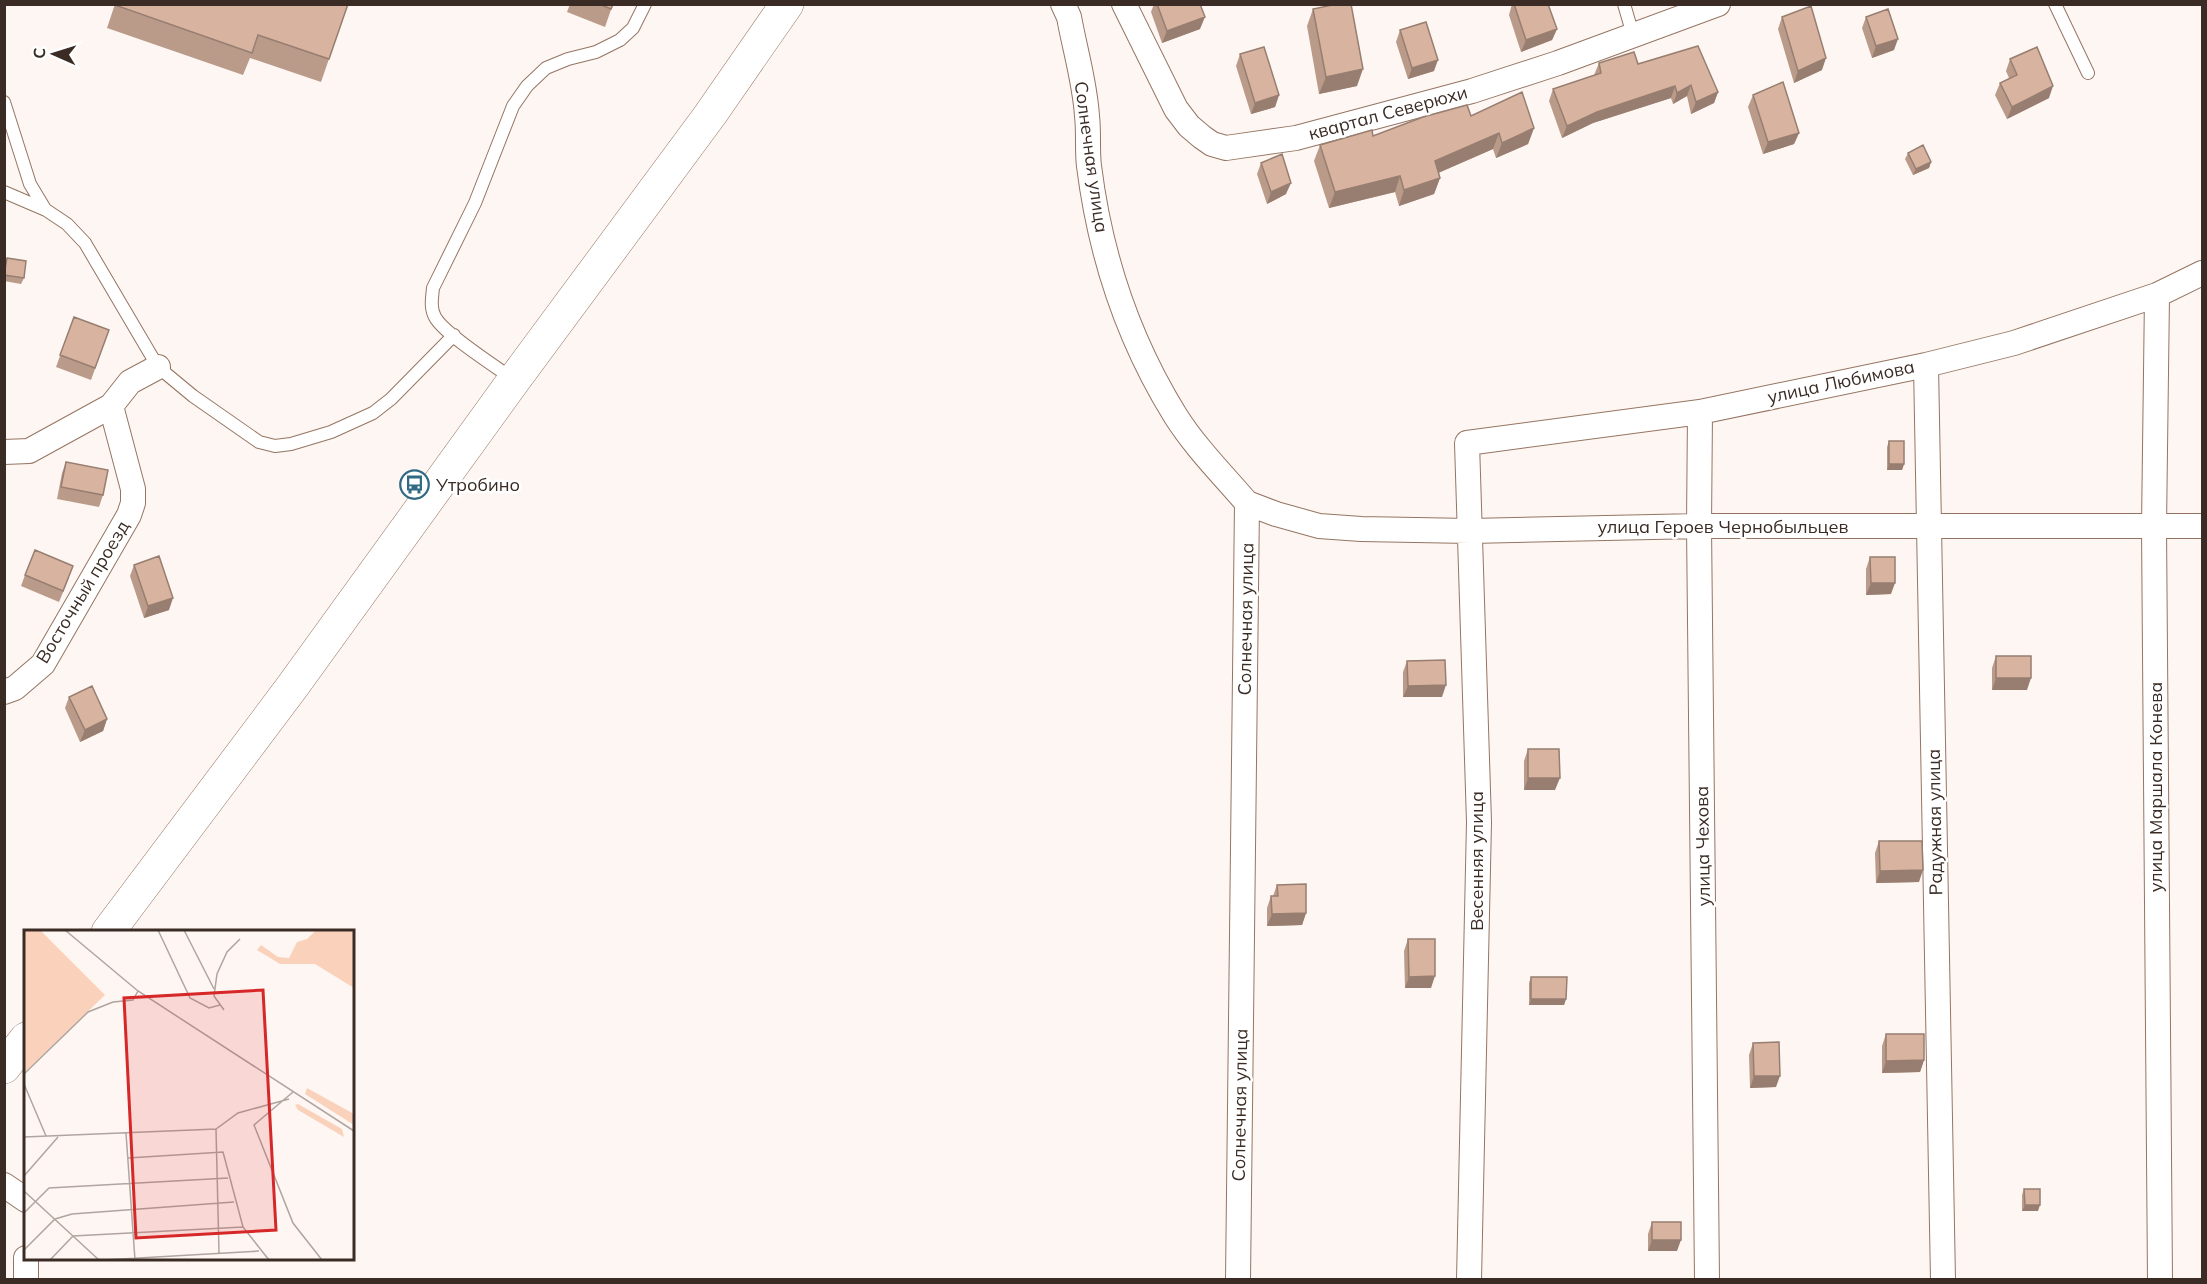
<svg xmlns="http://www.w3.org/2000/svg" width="2207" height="1284" viewBox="0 0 2207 1284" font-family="Mulish,sans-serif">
<rect width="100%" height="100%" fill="#fef6f2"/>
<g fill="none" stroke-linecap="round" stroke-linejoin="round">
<defs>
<path id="service" d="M1624,4l9,31
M2055,4l33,69
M4,102l26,82 15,25
M4,192l42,18 21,14 18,19 73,124 35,29 66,46 16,4 16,-2 40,-12 42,-19 18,-14 63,-64
M513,379c-17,-12 -70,-46 -78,-62 -5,-9 -3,-19 -2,-29l42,-85 38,-97 14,-20 19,-18 22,-9 28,-7 24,-12 13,-12 12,-24"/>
<path id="minor" d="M1063,4l6,13c6,33 16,66 18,99 2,17 0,34 2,50 11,88 39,173 86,249 20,32 48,60 72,88l-9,777
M1124,4l52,105 13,17 13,11 10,7 14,4 70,-10 176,-47 86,-28 160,-59
M2157,295l-3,232 6,753
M1926,365l17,915
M1700,412l-1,114 8,754
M4,452l25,-1 82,-45 19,-24 28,-15
M1247,503l29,11 43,12 42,3 109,2 229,-5h503
M4,692l11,-4 28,-24 86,-149 4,-12v-14l-22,-83
M4,1185l22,15
M26,1280v-22
M1469,1280l10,-458 -12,-379 233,-31 226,-47 88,-22 143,-48 45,-22"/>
<path id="primary" d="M108,932l184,-245 222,-307 196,-265 77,-111
M4,1067l22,-28"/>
</defs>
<!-- service casing -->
<use href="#service" stroke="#957562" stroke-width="14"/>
<!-- minor casing -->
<use href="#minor" stroke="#957562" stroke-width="26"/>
<!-- primary casing -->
<use href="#primary" stroke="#957562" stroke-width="34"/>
<!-- service -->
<use href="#service" stroke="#fff" stroke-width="12"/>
<!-- minor -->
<use href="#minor" stroke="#fff" stroke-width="24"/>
<!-- primary -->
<use href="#primary" stroke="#fff" stroke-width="33"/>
</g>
<!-- wall -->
<path fill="#ba9b8a" d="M115,4h233l-27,78 -71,-24 -7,17 -136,-47z
M570,4h43l-8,23 -38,-15z
M1154,4h46v25l-38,14 -11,-31z
M1512,4h36l9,25 -5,11 -31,12 -12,-37z
M1313,9l44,77 -38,8 -12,-68z
M1782,17l40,53 -28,13 -16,-54z
M1866,17l28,33 -22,8 -10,-30z
M1400,30l34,41 -26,8 -12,-37z
M1240,54l39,41 -4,12 -24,7 -15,-48z
M2010,59l39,39 -42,21 -12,-24 5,-12 9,-5 -3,-7z
M1599,63l39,1 80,28 -4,11 -23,11 -4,-18 -14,8 -2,-6 -78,25 -31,15 -13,-37 4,-12 41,-14z
M1753,95l46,38 -5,11 -31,10 -15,-47z
M1471,116l63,12 -6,16 -32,14 -3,-9 -55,24 2,5 -6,16 -35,12 -4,-14 -66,16 -15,-47 6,-16 53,-9z
M1908,153l23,9 -2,6 -16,7 -8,-16z
M1261,163l25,31 -19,10 -10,-30z
M7,258l17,20 -3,6 -17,-3v-16z
M74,317l35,13 -18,50 -35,-13z
M1889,441l15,23 -2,6h-15v-23z
M66,462l37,33 -4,12 -42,-8 5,-26z
M1870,557l21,37 -25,1v-26z
M134,565l35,45 -25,8 -14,-42z
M25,575l44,3 -10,24 -38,-16z
M1996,656l31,34h-35v-22z
M1407,661l35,36h-39v-25z
M69,697l38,22 -4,12 -23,11 -15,-34z
M1528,749l27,41h-31v-29z
M1879,841l40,41 -43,1 -1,-30z
M1277,885l29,28 -4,12 -35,1v-18l4,-12h2z
M1408,939l23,49h-26l-1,-37z
M1531,977l35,22 -2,6h-35v-22z
M1886,1034l38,26 -4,12 -38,1v-27z
M1753,1043l23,44 -26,1 -1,-33z
M2024,1189l14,22h-16v-16z
M1652,1222l25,29h-29v-17z"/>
<!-- shaded-wall -->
<path fill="#977e70" d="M1205,17l-5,12 -38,14 5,-12z
M1557,29l-5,11 -31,12 5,-12z
M1898,39l-4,11 -22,8 4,-12z
M1826,58l-4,12 -28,13 4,-12z
M1438,60l-4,11 -26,8 4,-11z
M1363,69l-6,17 -38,8 7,-17z
M1691,85l-4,11 -14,8 4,-11z
M1675,86l-4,12 -78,25 -31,15 5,-12 30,-14z
M2053,86l-4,12 -42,21 5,-12z
M1718,92l-4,11 -23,11 5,-12z
M1279,95l-4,12 -24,7 4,-11z
M1534,128l-6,16 -32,14 6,-15z
M1499,133l-6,16 -64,28 6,-16z
M1799,133l-5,11 -31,10 5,-12z
M1931,162l-2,6 -16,7 3,-6z
M1400,176l-5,16 -66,16 6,-16z
M1440,178l-6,16 -35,12 5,-16z
M1291,183l-5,11 -19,10 4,-12z
M1889,464h15l-2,6h-15z
M1871,583h24l-4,11 -25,1z
M173,598l-4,12 -25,8 4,-12z
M1996,678h35l-4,12h-35z
M1446,685l-4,12h-39l5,-11z
M107,719l-4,12 -23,11 5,-12z
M1528,778h32l-5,12h-31z
M1923,870l-4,12 -43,1 4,-12z
M1306,913l-4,12 -35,1 5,-12z
M1435,976l-4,12h-26l4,-11z
M1531,999h35l-2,6h-35z
M1924,1060l-4,12 -38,1 4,-12z
M1754,1076h26l-4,11 -26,1z
M2025,1205h15l-2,6h-16z
M1652,1240h29l-4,11h-29z"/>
<!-- building -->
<path fill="#d8b4a0" stroke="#977e70" stroke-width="1.5" d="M116,4h232l-19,55 -71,-24 -6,18 -137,-48z
M599,4h14l-2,5z
M1157,4h43l5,13 -38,14z
M1337,4h14l12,65 -37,8 -13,-68z
M1514,4h34l9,25 -31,11z
M1811,6l15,52 -28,13 -16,-54z
M1888,9l10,30 -22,7 -10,-29z
M1426,22l12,38 -26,8 -12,-38z
M1698,46l20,46 -22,10 -5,-17 -14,8 -2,-7 -78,26 -30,14 -14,-37 48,-16 -2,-10 35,-11 4,12z
M1264,47l15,48 -24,8 -15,-49z
M2037,47l16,39 -41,21 -12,-24 17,-8 -7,-16z
M1783,82l16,51 -31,9 -15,-47z
M1522,92l12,36 -32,15 -3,-10 -64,28 5,17 -36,12 -4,-14 -65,16 -15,-47 52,-15 1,6 50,-19 44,-12 4,11z
M1923,145l8,17 -15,7 -8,-16z
M1282,154l9,29 -20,9 -10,-29z
M7,258l19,3 -2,17 -20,-3z
M74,317l35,13 -14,38 -35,-13z
M1889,441h15v23h-15z
M66,462l42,8 -5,25 -42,-8z
M35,550l38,16 -10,25 -38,-16z
M159,556l14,42 -25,8 -14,-41z
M1870,557h25v26h-24z
M1996,656h35v22h-35z
M1445,660l1,25 -38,1 -1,-25z
M92,686l15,33 -22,11 -16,-33z
M1528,749h31l1,29h-32z
M1879,841h43l1,29 -43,1z
M1306,884v29l-34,1 -1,-18h7l-1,-11z
M1408,939h27v37l-26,1z
M1531,977h36l-1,22h-35z
M1886,1034h38v26l-38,1z
M1779,1042l1,34h-26l-1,-33z
M2024,1189h16v16h-15z
M1652,1222h29v18h-29z"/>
<!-- icons -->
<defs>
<symbol id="bus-ring" viewBox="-11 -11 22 22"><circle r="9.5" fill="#fff" stroke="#326a84" stroke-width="1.5"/><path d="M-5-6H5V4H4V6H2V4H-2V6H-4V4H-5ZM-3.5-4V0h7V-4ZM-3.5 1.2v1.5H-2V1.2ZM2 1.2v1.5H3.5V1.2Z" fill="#326a84"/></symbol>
</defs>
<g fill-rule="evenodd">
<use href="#bus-ring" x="398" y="468" width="33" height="33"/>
</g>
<g text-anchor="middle" stroke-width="5" stroke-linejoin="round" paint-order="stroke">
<!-- street labels -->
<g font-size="18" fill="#3a2c25" stroke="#fff">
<text transform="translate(1388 113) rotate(-15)" y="6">квартал Северюхи</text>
<text transform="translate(1091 157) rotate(82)" y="6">Солнечная улица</text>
<text transform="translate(1841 382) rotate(-12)" y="6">улица Любимова</text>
<text x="1723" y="533">улица Героев Чернобыльцев</text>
<text transform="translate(83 592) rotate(-59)" y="6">Восточный проезд</text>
<text transform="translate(1246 619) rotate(-89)" y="6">Солнечная улица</text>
<text transform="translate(2156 787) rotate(-90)" y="6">улица Маршала Конева</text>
<text transform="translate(1935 822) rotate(-91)" y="6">Радужная улица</text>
<text transform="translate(1703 846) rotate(-91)" y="6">улица Чехова</text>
<text transform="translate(1477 861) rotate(-90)" y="6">Весенняя улица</text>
<text transform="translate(1240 1105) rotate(-89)" y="6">Солнечная улица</text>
</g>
<!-- poi labels -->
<g font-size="18" fill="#3a2c25" stroke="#fff" text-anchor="start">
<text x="436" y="491">Утробино</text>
</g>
</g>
<!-- overview -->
<g transform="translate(24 930)">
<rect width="330" height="330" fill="#fef6f2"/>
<path d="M0,0h16l65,65 -81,78zM292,0h38v58l-39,-24h-35l-23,-14 4,-5 17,12 11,1 8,-16 10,-3zM283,158l47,26v11l-49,-31zM274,174l44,25 2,8 -46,-27 -3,-5z" fill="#fad2bc"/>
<path fill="none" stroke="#b0a5a0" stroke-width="1.5" d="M41,0l73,61 216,140M134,0l32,68 19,10 11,-3M160,0l30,59M200,80l-10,-14 3,-22 10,-22 13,-13M0,144l64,-62 25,-10 20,-2 5,-9M0,154l22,52M269,162l-39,33 39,98 29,37M192,199l3,124M102,203l9,127M0,207l192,-8 22,-16 51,-14M104,228l95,-6 20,75 26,33M0,246l34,-39M0,261l75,69M0,283l25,-25 179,-10M0,320l31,-31 17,-5 162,-12M26,330l23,-24 170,-9M80,330l155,-9"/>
<path fill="#d62828" fill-opacity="0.15" stroke="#d62828" stroke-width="3" d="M239,60l13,240 -140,8 -12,-240z"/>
<rect width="330" height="330" fill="none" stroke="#3a2c25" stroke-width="3"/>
</g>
<!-- border -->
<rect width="2207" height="1284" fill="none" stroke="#3a2c25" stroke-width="12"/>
<!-- north arrow -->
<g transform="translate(54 54) rotate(273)" stroke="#ffffff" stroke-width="4.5" paint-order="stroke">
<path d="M0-4.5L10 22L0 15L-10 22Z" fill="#3a2c25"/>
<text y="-9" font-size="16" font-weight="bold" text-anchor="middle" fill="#3a2c25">С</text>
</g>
</svg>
